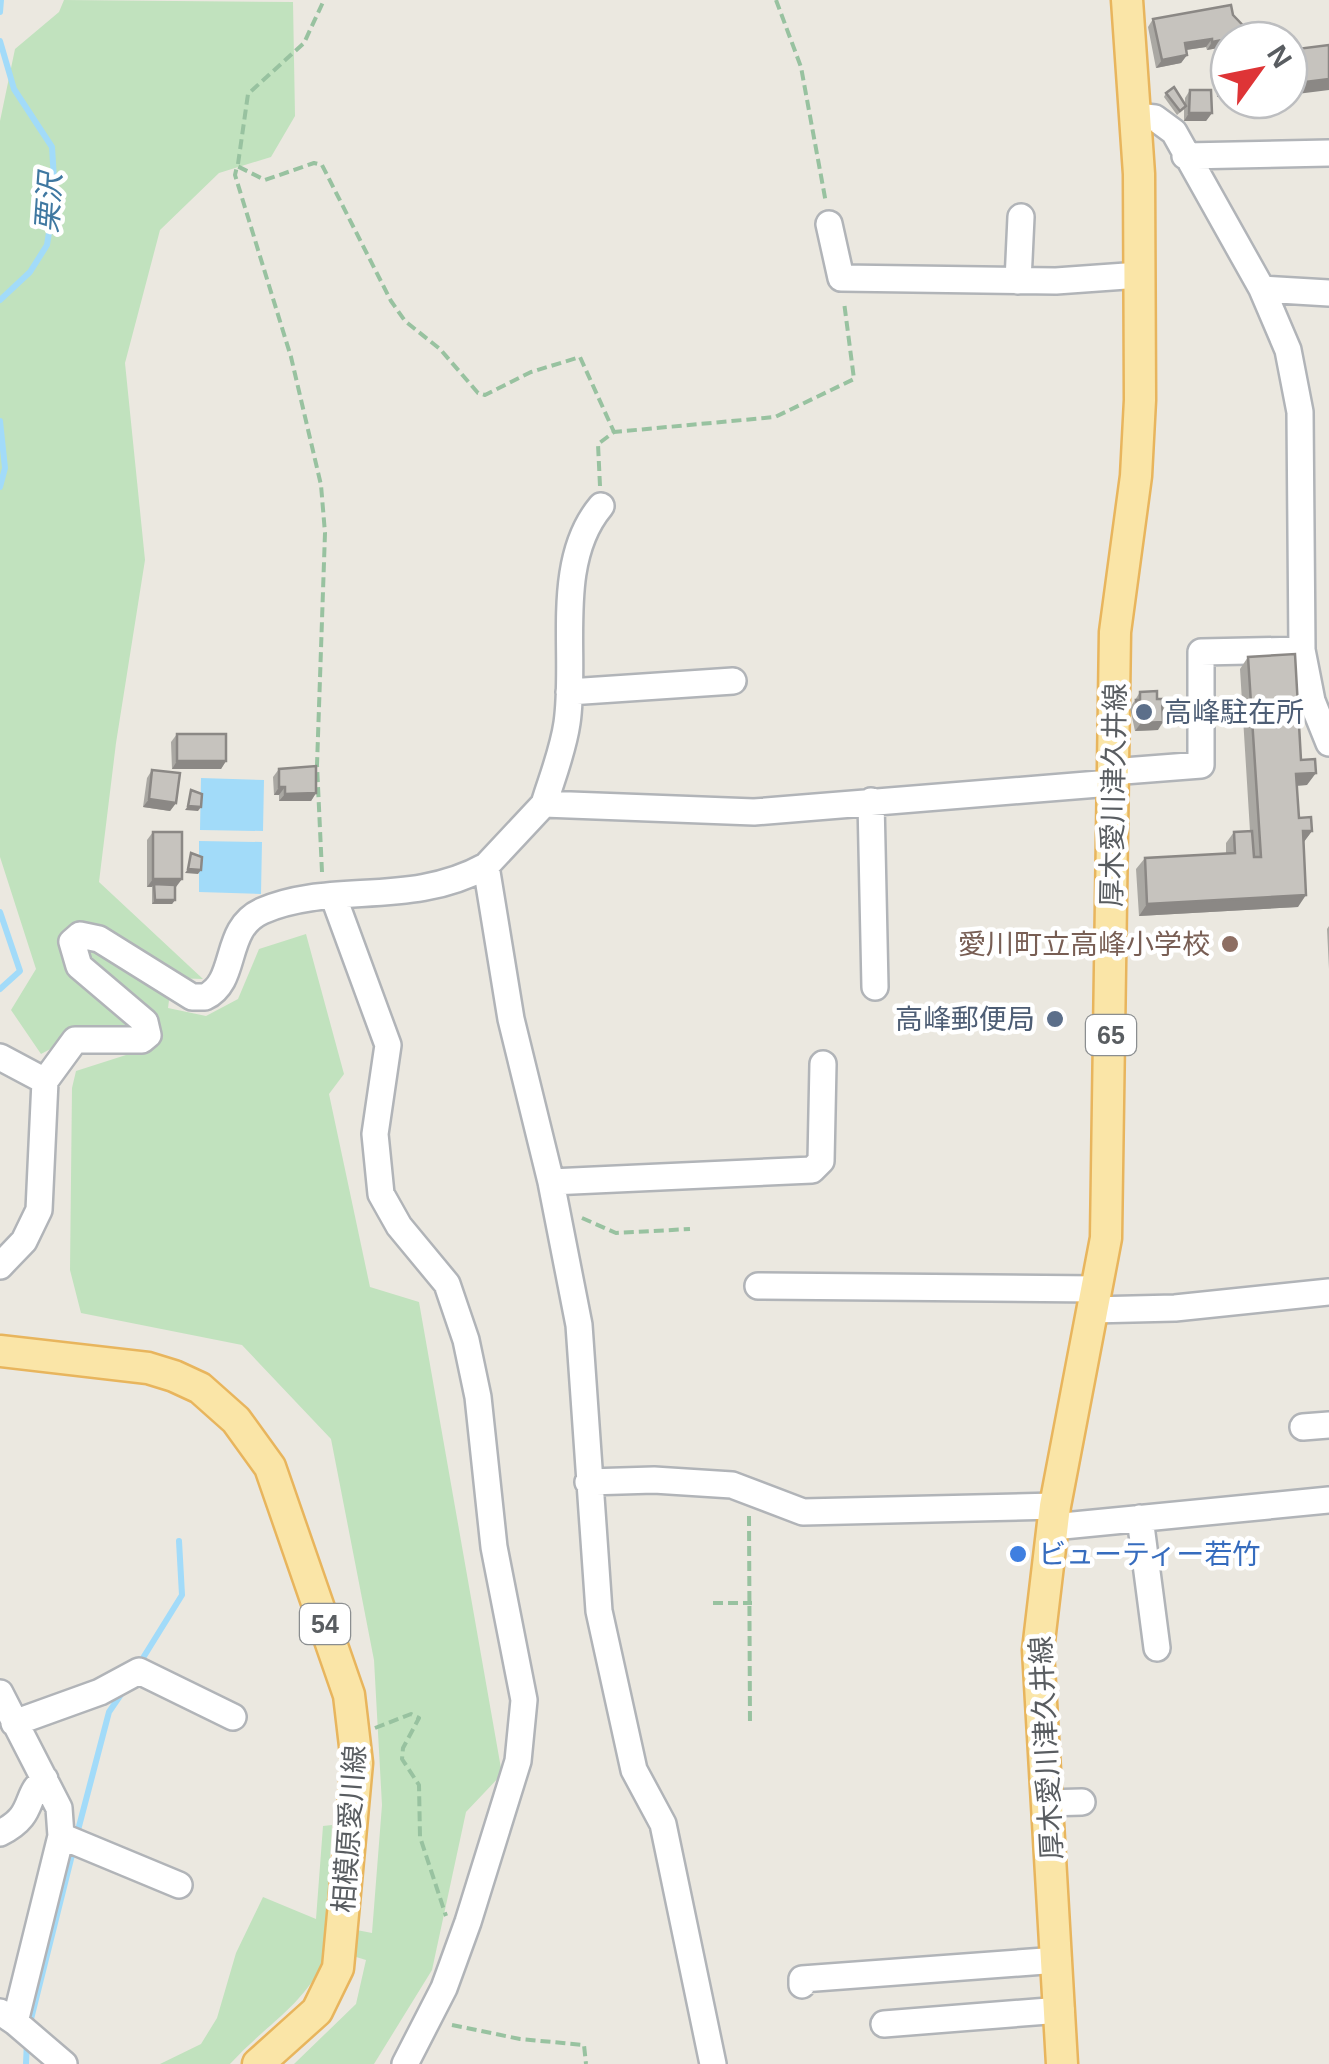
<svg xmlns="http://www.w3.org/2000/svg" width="1329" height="2064" viewBox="0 0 1329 2064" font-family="Helvetica,'Noto Sans JP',sans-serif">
<rect width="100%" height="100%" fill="#ebe8e0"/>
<!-- green -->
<path fill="#c1e2be" d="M64,0l229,2 2,114 -24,41 -52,16 -59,57 -35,133 20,197 -29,183 -17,139 104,97 -31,-1 -4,30 38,8 32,-17 21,-50 47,-15 38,140 -15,20 41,193 49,15 83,472 -36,38 -34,158 -58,94h-80l62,-60 10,-44 -36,-11c-24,57 -62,73 -100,115h-70l41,-20 16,-26 19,-65 27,-56 53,22 7,-93 9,-1 -6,99 46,9 10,-128 -8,-145 -43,-221 -89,-94 -161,-32 -11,-43 2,-182 4,-17 50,-16 -7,-23 -52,8 -26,14 -30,-44 25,-41 -36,-112v-736l15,-72 44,-37z"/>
<!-- water -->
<path fill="#a2dbf9" d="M201,778l63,2 -1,51 -63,-1z
M199,841l63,1 -1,52 -62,-2z"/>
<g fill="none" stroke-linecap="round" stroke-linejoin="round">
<!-- stream -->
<path stroke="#a2dbf9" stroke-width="6" d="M0,12l1,-12
M0,41l14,48 38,58 3,48 -8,50 -17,27 -30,28
M0,421l5,47 -5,19
M0,912l20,59 -20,18
M138,1666l44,-71 -3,-54
M77,1834l32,-122 15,-22
M30,2023l43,-172
M26,2064l1,-24"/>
<defs>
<path id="minor" d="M1136,116l19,2 19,14 88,157 26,61 12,62 2,238 10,51 17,42
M1185,156l144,-3
M829,224l12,54 215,3 84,-6
M1018,281l3,-64
M1262,289l67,4
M569,692l164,-11
M1111,772l90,-7v-113l101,-2
M871,801l4,186
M544,804c8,-26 19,-53 23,-81 10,-68 -14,-160 34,-217
M334,898l54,147 -13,89 6,60 18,32 48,58 19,56 12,57 16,150 30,153 -6,61 -50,161 -24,66 -39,76
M0,1057l45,24 -6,129 -15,31 -24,25
M45,1081l30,-41h67l6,-5 -3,-13 -66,-56 -7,-24 8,-7 19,4 93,58h13c34,-16 17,-68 57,-86 69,-30 148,-3 224,-45
M551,1182l261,-12 9,-9 2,-97
M758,1286l340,3
M1091,1310l84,-2 154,-16
M1303,1427l26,-2
M588,1482l66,-2 78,5 71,27 252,-6
M1140,1518l17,130
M1053,1527l276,-27
M0,1693l59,115 2,28 -46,186 -15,-10
M14,1723l86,-31 39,-21 94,46
M1046,1803l36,-1
M0,1833c37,-18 23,-38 45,-54
M61,1836l118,49
M802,1985v-6l256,-19
M15,2022l49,42
M884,2024l177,-14
M713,2064l-50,-240 -29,-54 -35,-159 -20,-286 -28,-143 -40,-163 -25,-153 58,-62 210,8 357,-29"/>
<path id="major" d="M0,1351l148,17 26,8 26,12 36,32 34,47 79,228 8,68 -19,205 -21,43 -59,53
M1062,2064l-24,-414 17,-144 51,-268 9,-606 21,-156 4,-76 -1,-226 -12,-174"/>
</defs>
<!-- minor casing -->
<use href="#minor" stroke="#b1b4b8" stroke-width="30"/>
<!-- major casing -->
<use href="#major" stroke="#e8b55d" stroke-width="35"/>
<!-- path -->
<path stroke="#98c2a0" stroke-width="4" stroke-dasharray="10 5" stroke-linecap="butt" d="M776,0l25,67 25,136
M238,164l10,-70 56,-51 20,-43
M600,486l-2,-42 16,-12 161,-15 79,-38 -10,-77
M322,872l-5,-107 8,-232 -4,-48 -30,-128 -56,-182 2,-9 28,14 49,-17 8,2 69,136 14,20 35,28 38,44 7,2 46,-23 49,-15 34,75
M582,1218l34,15 74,-4
M749,1516l1,210
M713,1603h39
M375,1728l36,-14 8,4 -16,30 -1,11 17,26 1,52 26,79
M452,2025l68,14 64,6 2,19"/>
<!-- minor -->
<use href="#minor" stroke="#fff" stroke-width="25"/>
<!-- major -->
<use href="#major" stroke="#fae5a7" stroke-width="30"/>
</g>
<!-- wall -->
<path fill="#aaa8a3" d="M1233,15l24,25h-28v6l-22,4 -1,-3 -20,3 1,5 -6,8 -25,5 -8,-41 5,-8z
M1218,74l11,23h-12l-1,-19z
M1190,90l22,23 -6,8h-22v-12l-7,6 -13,-18 2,-4 19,11v-6z
M1248,657l53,103 6,25 -10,1 2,32 13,13 -9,12 -5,64 -159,9 -3,-47 9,-11 81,-5v-10l8,-11 16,-1 -10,-162z
M1140,692l18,38 -23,1 -5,-23z
M177,734l49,27 -5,8h-49l-1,-27z
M279,769l37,24 -5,8h-32v-6h-5l-1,-18z
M152,770l24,33 -6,8 -27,-4 4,-29z
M153,832l29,47 -7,8v13l-3,4h-20v-17h-5v-47z
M1329,926v43l-2,-40z"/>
<!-- shaded-wall -->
<path fill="#8b8885" d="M1238,37l-2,3h-7v6l-22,4 5,-8z
M1212,39l-6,8 -27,4 6,-8z
M1187,55l-6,8 -25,5 6,-8z
M1329,79v11l-40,5v-11z
M1219,93h10v4h-12z
M1189,113h23l-6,8h-22z
M1163,722l-5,8 -23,1 6,-8z
M177,761h49l-5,8h-49z
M1316,773l-9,12 -19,1 8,-12z
M279,787h6l-6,8h-5z
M316,793l-5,8h-32l6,-7z
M149,799l27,4 -6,8 -27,-4z
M188,806l13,1 -3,4 -13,-1z
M1303,831h9l-9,12z
M188,869l13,1 -3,4 -13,-1z
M153,879h29l-6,8h-22v-3l-2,3h-5z
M1306,895l-8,12 -159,9 8,-12z
M155,900h20l-3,4h-20z"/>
<!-- building -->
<path fill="#c6c3be" stroke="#8b8885" stroke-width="2.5" d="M1231,5l2,10 24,25h-18l-1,-3 -26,5v-3l-27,4 2,12 -25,5 -9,-41z
M1329,45v34l-40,5v-34z
M1218,74h11v19h-10z
M1174,87l12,19 -6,5 -14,-18z
M1190,90h21l1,23h-23z
M1295,654l6,106 14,-1 1,14 -20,1 3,44 12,-1 1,14h-9l3,64 -159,9 -2,-46 90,-5 -1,-21 18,-1 2,26h7l-13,-200z
M1157,691v8h5l1,23 -22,1 -5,-23h4v-8z
M177,734h49v27h-49z
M316,766v27l-31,1v-7h-6v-18z
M152,770l28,3 -4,30 -27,-4z
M191,790l11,4 -1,13 -13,-1z
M153,832h29v47h-29z
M191,853l11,4 -1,13 -13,-1z
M154,884l21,1v15h-20z"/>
<!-- markers -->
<g fill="#5c6f8a" stroke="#fff" stroke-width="4">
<circle cx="1144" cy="712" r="10"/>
<circle cx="1055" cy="1019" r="10"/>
</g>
<circle fill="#8d6e63" stroke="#fff" stroke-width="4" cx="1230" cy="944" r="10"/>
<circle fill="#3f7fe0" stroke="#fff" stroke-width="4" cx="1018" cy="1554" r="10"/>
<g text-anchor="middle" stroke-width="9" stroke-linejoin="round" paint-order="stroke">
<!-- shield labels -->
<g fill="#fff" stroke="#8b8e90" stroke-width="2.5">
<rect x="1086" y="1015" width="50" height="40" rx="8"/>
<rect x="300" y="1604" width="50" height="40" rx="8"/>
</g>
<g font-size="25" font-weight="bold" fill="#595d61">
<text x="1111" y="1044">65</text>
<text x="325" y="1633">54</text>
</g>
<!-- service labels -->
<g font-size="28" fill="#4e5e75" stroke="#fff" text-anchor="start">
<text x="1164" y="722">高峰駐在所</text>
<text x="1035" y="1029" text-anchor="end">高峰郵便局</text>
</g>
<!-- street labels -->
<g font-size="28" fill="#595d61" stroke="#fff">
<text transform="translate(1113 795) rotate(-89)" y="10">厚木愛川津久井線</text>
<text transform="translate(1046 1748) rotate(-93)" y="10">厚木愛川津久井線</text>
<text transform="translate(349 1829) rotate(-86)" y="10">相模原愛川線</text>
</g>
<!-- education labels -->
<g font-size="28" fill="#785e54" stroke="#fff" text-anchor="end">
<text x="1210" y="954">愛川町立高峰小学校</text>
</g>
<!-- shop labels -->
<g font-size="28" fill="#366cbe" stroke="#fff" text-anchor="start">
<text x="1038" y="1564">ビューティー若竹</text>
</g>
<!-- water labels -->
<g font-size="30" font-style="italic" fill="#3f78a1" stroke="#fff">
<text transform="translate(49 203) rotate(-86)" y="10">栗沢</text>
</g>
</g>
<!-- north arrow -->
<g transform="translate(1259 70) rotate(57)"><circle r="48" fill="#ffffff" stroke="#bdbec0" stroke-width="2.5"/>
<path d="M0-8L18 38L0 25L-18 38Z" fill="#de3436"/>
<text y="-15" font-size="28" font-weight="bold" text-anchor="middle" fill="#595d61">N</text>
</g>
</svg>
